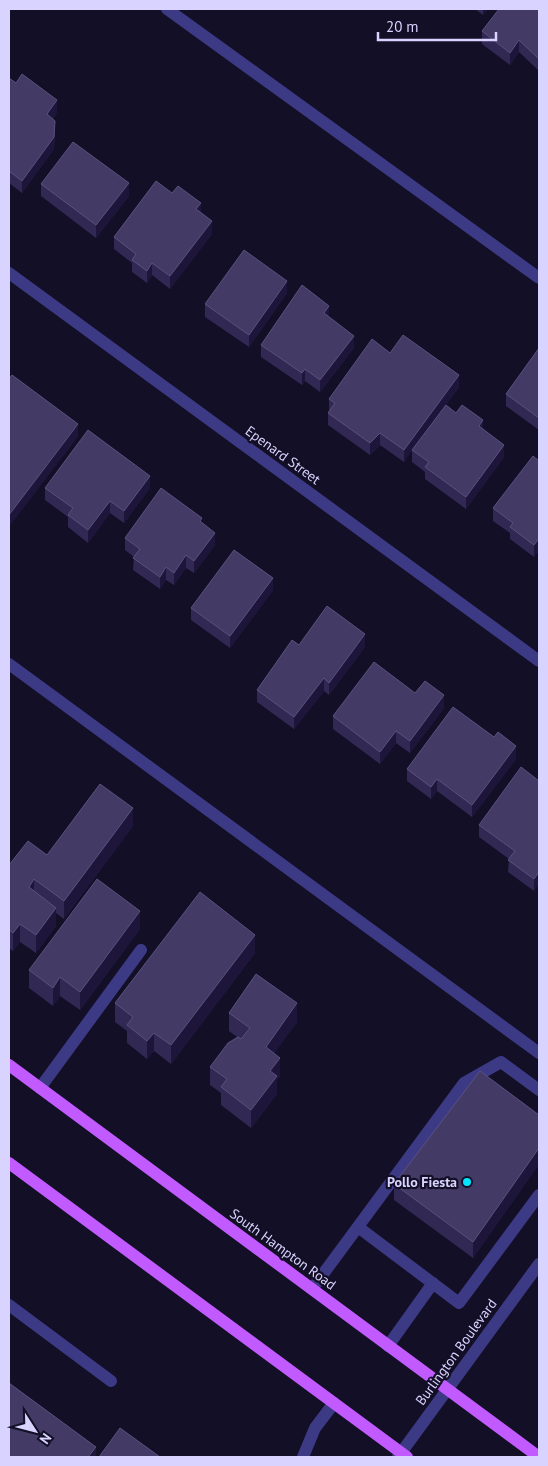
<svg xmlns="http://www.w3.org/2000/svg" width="548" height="1466" viewBox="0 0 548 1466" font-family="'PT Sans',sans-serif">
<rect width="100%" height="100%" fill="#130f26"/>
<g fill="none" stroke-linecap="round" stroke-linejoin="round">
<!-- minor -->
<path stroke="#3d3a85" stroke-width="12" d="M167,9l372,269
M9,273l530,388
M9,664l530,389
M40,1088l101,-138
M358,1227l101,76 80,-108
M312,1289l152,-206 37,-21 38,28
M9,1305l102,76
M388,1346l45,-63
M303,1457l12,-29 19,-25
M398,1457l141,-193"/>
<!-- major -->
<path stroke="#c25bff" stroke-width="12" d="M9,1065l530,392
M9,1163l398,294"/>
</g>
<!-- wall -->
<path fill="#312854" d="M475,9h13l-5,6z
M539,9v62l-20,-19 -9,13 -28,-21v-13z
M9,78l48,34 -4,7 2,14 -1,16 -32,44 -13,-10z
M41,184l88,12 -33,42 -55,-42z
M172,193l29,20 11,21 -42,55 -18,-14 -5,8 -15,-11v-9l-18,-14v-12z
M287,293l-38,54 -44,-30v-13z
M329,317l25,31 -34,44 -15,-11 -3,4 -41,-28v-12z
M539,348v82l-33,-24v-12z
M390,353l69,34 -23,31 20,-5 27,16 21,28 -38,52 -41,-30v-7l-13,-10v-12l-8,12 -24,-17 -10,10 -42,-30v-12l1,-2v-12z
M539,461v92l-1,-1 -4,5 -24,-18v-6l-17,-12v-13z
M45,488h105l-26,35 -14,-10 -22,30 -20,-16v-10l-23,-17z
M202,523l13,22 -21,28 -8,-5 -12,17 -8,-5 -6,9 -27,-19 1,-13 -9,-7v-12z
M273,590l-43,58 -39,-28v-12z
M299,645l66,2 -36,48 -5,-4 -30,38 -37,-27v-12z
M415,693l29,15 -34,45 -14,-10 -16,21 -47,-35v-13z
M516,759l-44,58 -35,-26 -6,8 -24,-18v-12z
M539,781l-5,110 -26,-19 1,-13 -30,-22v-12z
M133,826l-69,93 -8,-6v13l-20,27 -16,-11 -7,9 -4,-3v-83l38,-10z
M140,929l-60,81 -20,-14 -7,10 -24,-18v-18z
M255,953l-84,111 -17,-13 -7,8 -20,-16v-12l-12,-9v-19z
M229,1013l68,9 -23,31 6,23 -3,4v14l-26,34 -30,-23v-12l-11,-8v-18l27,-30 -8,-6z
M539,1115v49l-66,94 -79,-58v-16z"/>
<!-- shaded-wall -->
<path fill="#1d163a" d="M483,9h5l-5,6z
M519,40v12l-9,13v-12z
M57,100v12l-10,14v-12z
M55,121l-1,28 -32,44v-12z
M129,183v13l-33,42v-13z
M201,203v12l-5,-6z
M212,221v13l-42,55v-13z
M152,263v12l-5,8v-12z
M287,281v12l-38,54v-12z
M329,306v12l-5,-5z
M354,336v12l-34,44v-12z
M305,369v12l-3,4v-12z
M459,375v12l-55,75v-12z
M483,420v12l-4,-6z
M78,424v13l-69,90v-12z
M380,433v12l-10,10v-12z
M504,445v12l-38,52v-12z
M150,476v12l-26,35v-12z
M110,501v12l-22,30v-13z
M215,533v12l-21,28v-12z
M538,540v12l-4,5v-12z
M186,555v13l-12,17v-12z
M166,567v13l-6,9v-12z
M273,578v12l-43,58v-12z
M365,634v13l-36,48v-12z
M324,678v13l-30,38v-12z
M444,695v13l-34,45v-12z
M396,731v12l-16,21v-12z
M516,746v13l-44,58v-12z
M437,779v12l-6,8v-12z
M133,808v18l-69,93v-18z
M539,872v12l-5,7v-12z
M34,879v18l-5,-10z
M56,908v18l-20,27v-18z
M140,911v18l-60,81v-18z
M20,924v18l-7,9v-18z
M255,935v18l-84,111v-19z
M60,977v19l-7,10v-18z
M297,1003v19l-31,43v-18z
M154,1033v18l-7,8v-18z
M280,1058v18l-3,4v14l-26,34v-18l19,-39z
M539,1148v16l-66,94v-16z
M96,1447v10h-8z"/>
<!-- building -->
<path fill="#433a66" stroke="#5a527e" d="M499,9h40v50l-20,-19 -9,13 -28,-22z
M22,74l35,26 -10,14 8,7 -1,16 -32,44 -13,-10v-93l7,5z
M73,142l56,41 -33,42 -55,-41z
M156,181l16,12 6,-7 23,17 -5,6 16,12 -42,55 -18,-13 -5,8 -15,-11 4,-6 -22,-17z
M244,250l43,31 -38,54 -44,-31z
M302,285l27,21 -5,7 30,23 -34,44 -15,-11 -3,4 -41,-28z
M403,335l56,40 -55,75 -24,-17 -10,10 -42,-30 7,-10 -6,-4 43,-60 18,14z
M539,348v70l-33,-24z
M12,375l66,49 -69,91v-136z
M446,405l10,8 6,-8 21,15 -4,6 25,19 -38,52 -41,-30 4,-5 -17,-12z
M88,430l62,46 -26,35 -14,-10 -22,29 -20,-15 5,-7 -28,-20z
M533,456l6,5v80l-1,-1 -4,5 -24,-18 3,-4 -20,-15z
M161,488l41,30 -2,3 15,12 -21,28 -8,-6 -12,18 -8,-6 -6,10 -27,-19 7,-9 -15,-11z
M234,550l39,28 -43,58 -39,-28z
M327,606l38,28 -36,49 -5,-5 -30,39 -37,-27 35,-50 7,5z
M374,662l41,31 10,-12 19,14 -34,46 -14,-10 -16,21 -47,-36z
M453,707l41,30 4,-5 18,14 -44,59 -35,-26 -6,8 -24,-18z
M521,767l18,14v91l-5,7 -26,-19 7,-9 -36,-26z
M100,784l33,24 -69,93 -30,-22 -5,8 27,21 -20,27 -16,-11 -7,9 -4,-4v-64l19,-24 19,14z
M97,879l43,32 -60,81 -20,-15 -7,11 -24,-18z
M200,892l55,43 -84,110 -17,-12 -7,8 -20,-16 6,-8 -18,-14z
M256,974l41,29 -31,44 14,11 -10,13 7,5 -26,34 -30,-23 6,-8 -17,-12 18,-24 10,-6 3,2 9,-11 -21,-15z
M480,1071l59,44v33l-66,94 -79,-58z
M9,1383l87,64 -8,10h-79z
M120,1428l40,29h-61z"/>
<!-- markers -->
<circle fill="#00e5ff" stroke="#130f26" stroke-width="2" cx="467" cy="1182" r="5"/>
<g text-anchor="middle" stroke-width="4.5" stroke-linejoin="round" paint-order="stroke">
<!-- street labels -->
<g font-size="14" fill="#d9d4ff" stroke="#130f26">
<text transform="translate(283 455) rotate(36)" y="5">Epenard Street</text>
<text transform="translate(283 1249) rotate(36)" y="5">South Hampton Road</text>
<text transform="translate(456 1352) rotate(-54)" y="5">Burlington Boulevard</text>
</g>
<!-- poi labels -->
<g font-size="14" font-weight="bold" fill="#d9d4ff" stroke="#130f26" text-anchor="end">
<text x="457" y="1187">Pollo Fiesta</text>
</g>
</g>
<!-- border -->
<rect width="548" height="1466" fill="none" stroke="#d9d4ff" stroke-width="20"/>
<!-- north arrow -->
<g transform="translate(35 1431) rotate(126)" stroke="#130f26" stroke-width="4" paint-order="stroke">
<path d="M0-4L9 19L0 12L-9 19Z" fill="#d9d4ff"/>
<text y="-8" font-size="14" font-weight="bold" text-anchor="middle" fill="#d9d4ff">N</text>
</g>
<!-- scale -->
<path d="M378 32v8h118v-8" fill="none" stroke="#d9d4ff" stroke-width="2.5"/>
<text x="386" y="32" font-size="15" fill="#d9d4ff" stroke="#130f26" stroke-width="4" paint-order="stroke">20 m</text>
</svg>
